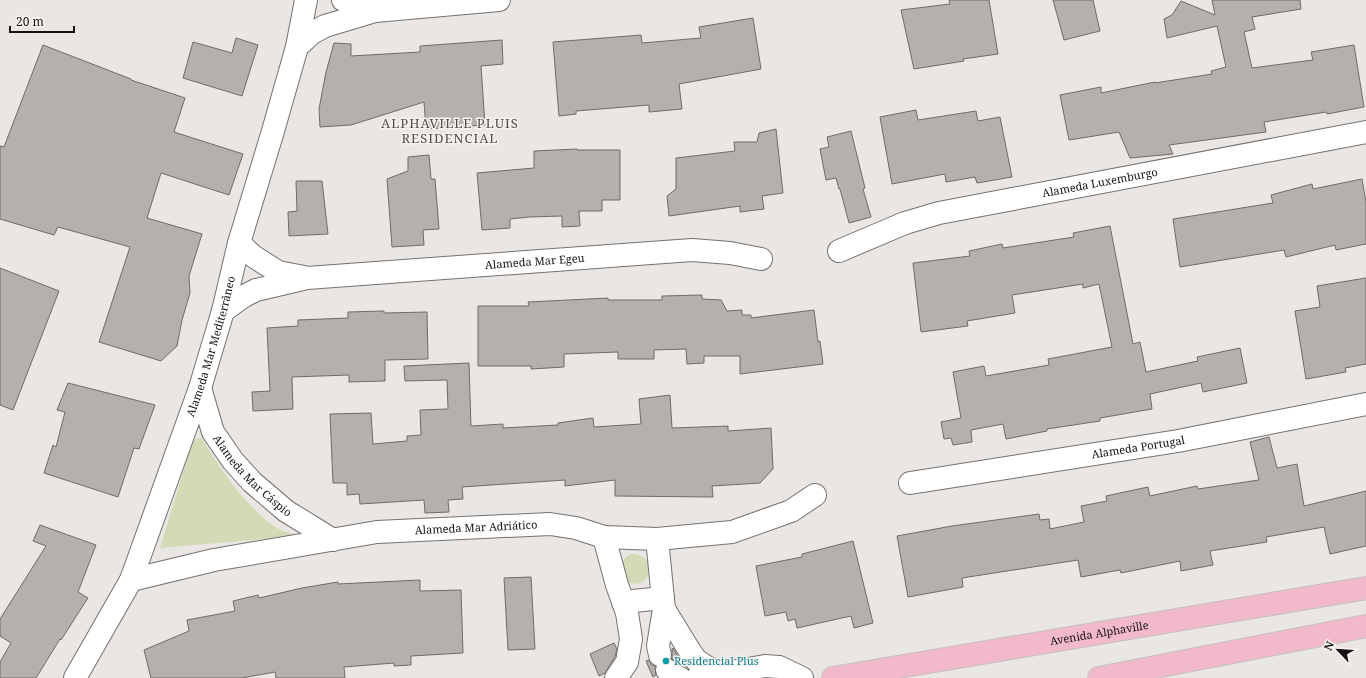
<svg xmlns="http://www.w3.org/2000/svg" width="1366" height="678" viewBox="0 0 1366 678" font-family="'Noto Serif',serif">
<rect width="100%" height="100%" fill="#eae6e3"/>
<!-- green -->
<path fill="#d3dab6" d="M198,438l4,1c19,30 41,64 69,85 7,6 19,9 28,12l-139,12 33,-108z
M632,554c30,1 17,42 -8,26l-3,-17 6,-7z"/>
<!-- building -->
<path fill="#b4b0ae" stroke="#6f6b69" d="M949,0h40l9,54 -35,5 1,2 -50,8 -13,-59 49,-6z
M1053,0h40l7,31 -36,9z
M1212,0h88l1,9 -49,8 3,12 -11,3 8,36 61,-8 -2,-8 43,-7 10,62 -37,7 -1,-2 -62,10 2,10 -97,13 4,9 -43,4 -11,-26 -50,8 -9,-45 41,-8v6l54,-11v1l57,-9 -1,-3 15,-4 -9,-41 -50,12 -3,-19 8,-4 9,-14 34,14z
M753,18l8,51 -82,15 3,25 -33,3v-7l-73,6v3l-17,2 -6,-74 88,-7 1,8 59,-5 -2,-11z
M236,38l22,7 -16,51 -59,-18 10,-36 39,11z
M502,40l1,24 -22,2 4,59 -59,4 -2,-27 -73,23 -31,2 -1,-18 7,-37 8,-29 17,1v12l69,-4v-6z
M43,45l88,34v1l54,18 -11,34 69,22 -14,41 -68,-22 -14,45 55,16 -13,42 1,17 -8,27 -5,26 -16,15 -62,-19 31,-95 -72,-20 -4,8 -54,-16v-73l4,1z
M916,110l2,10 58,-9 2,10 22,-4 12,60 -35,6 -2,-6 -29,5 -1,-8 -53,10 -12,-67z
M776,129l7,64 -21,3 2,13 -24,3v-6l-71,10 -2,-20 9,-7v-31l59,-7 -1,-9h23l2,-9z
M851,131l14,57 -2,1 8,28 -22,6 -9,-34h-1l-3,-11 -10,2 -6,-31 9,-2 -2,-10z
M577,149v1h43v50h-18v11h-23l1,15 -18,1v-11l-33,1 -19,2v9l-28,2 -5,-57 57,-5v-17z
M429,155l2,24h4l4,50 -16,1 1,15 -32,2 -5,-68 21,-8v-14z
M1362,179l4,23v42l-30,6 -1,-5 -49,12 -2,-7 -104,17 -7,-48 100,-16 -2,-8 41,-11 1,5z
M296,181h26l6,53 -39,2 -1,-24 9,-1z
M1110,226l23,118 7,-2 6,30 52,-11 -1,-4 43,-9 7,35 -44,9 -2,-9 -51,11 2,15 -52,9v3l-53,8v2l-41,8 -3,-15 -32,6 1,12 -19,3 -2,-7 -7,1 -3,-17 20,-4 -8,-46 31,-6 2,10 63,-11 -1,-6 64,-12 -13,-63 -16,4v-4l-71,11 3,18 -48,8 1,5 -47,6 -8,-69 57,-7 -1,-5 33,-7 1,4 71,-11 -1,-4z
M0,268l59,23 -46,119 -13,-5z
M1366,278v86l-21,4 1,4 -40,7 -11,-68 25,-4 -3,-21z
M702,295v4l19,1 6,11 15,-1v5h9v3l63,-8 4,32 2,-1 3,23 -83,10v-18h-36v7l-17,1 -1,-15 -32,1v9h-36v-7l-54,2v13l-33,2v-3h-53v-60h51l-1,-4 80,-4v2h54v-4z
M384,311v2l43,-1 1,47 -43,1v21l-36,1v-7l-57,2 1,32 -40,2 -1,-19 18,-1 -3,-63 31,-2v-6l50,-2v-6z
M469,363l2,63 32,-2v4l55,-3v-2l35,-5 1,9 47,-3 -2,-25 31,-4 2,33 56,-2v5l43,-3 2,41 -13,14 -48,3 1,11 -98,-1v-16l-50,6v-6l-103,7 1,12 -15,1 1,12 -24,1 -1,-13 -64,4 -1,-10 -12,1v-12h-14l-3,-69 41,-1 2,31 34,-3v-5l14,-1 -1,-25 28,-1 -1,-29 -42,1 -1,-15z
M68,383l87,22 -16,44 -5,-1 -16,49 -74,-24 9,-28 3,2 9,-35 -8,-2z
M1269,437l8,31 20,-4 7,42 62,-15v55l-36,8 -6,-27 -58,10 1,5 -57,9 3,14 -32,6 -1,-10 -59,12 -1,-3 -39,7 -3,-17 -116,18 1,9 -55,10 -11,-61 55,-10 87,-12 1,6 9,-1 1,10 34,-7 -3,-16 26,-5 -1,-5 42,-9 2,9 47,-10 1,3 61,-9 -9,-38z
M40,525l56,20 -18,47 10,6 -27,42 -1,-1 -24,39h-36v-16l11,-19 -11,-7v-17l46,-73 -13,-5z
M853,541l20,82 -19,5 -3,-12 -54,12 -2,-9 -7,2 -2,-9 -21,4 -9,-50 46,-9v-3z
M531,577l4,72 -27,1 -4,-72z
M420,580v11l41,-1 2,63 -52,3v9l-17,1v-3l-50,4 1,11h-69l-1,-6 -33,6h-91l-7,-28 45,-19 -2,-11 48,-9 -2,-10 25,-6 1,3 43,-10 36,-6v2z
M614,643l3,6 -2,8 -10,16 -6,3 -9,-22z
M673,648l7,12 3,3 -3,1 -8,-5v-10z
M649,660l2,4 4,2 1,9 -3,2 -7,-16z"/>
<g fill="none" stroke-linecap="round" stroke-linejoin="round">
<defs>
<g id="minor">
<path d="M343,0l21,9 11,2"/>
<path d="M297,47l15,-14 13,-7 50,-15 124,-11"/>
<path d="M239,243l14,13 25,16 26,5"/>
<path id="s1" d="M839,251l66,-28 34,-10 427,-81"/>
<path id="s2" d="M223,311l21,-15 12,-6 51,-12 385,-28 38,3 31,6"/>
<path id="s3" d="M200,388l13,44 20,29 19,21 34,29 47,29"/>
<path id="s4" d="M910,483l268,-42 188,-37"/>
<path d="M604,537l13,48 10,28 4,26 -4,23 -11,16"/>
<path d="M657,539l7,70 -6,37 2,9"/>
<path id="s5" d="M131,580l83,-20 163,-28 173,-8 26,4 28,9 53,2 75,-7 59,-21 24,-16"/>
<path d="M623,602l40,-4"/>
<path d="M664,609l27,44 5,7 22,14"/>
<path d="M667,670l7,6 6,2"/>
<path id="s6" d="M75,678l56,-98 69,-192 23,-77 16,-68 34,-112 24,-84 9,-47"/>
<path d="M697,678l68,-12 14,1 23,11"/>
</g>
<g id="major">
<path id="s7" d="M833,678l533,-90"/>
<path d="M1099,678l267,-52"/>
</g>
</defs>
<!-- minor casing -->
<use href="#minor" stroke="#75716f" stroke-width="24"/>
<!-- major casing -->
<use href="#major" stroke="#c2c1c1" stroke-width="24"/>
<!-- minor -->
<use href="#minor" stroke="#fff" stroke-width="22"/>
<!-- major -->
<use href="#major" stroke="#f2b9ca" stroke-width="22"/>
</g>
<!-- markers -->
<circle fill="#0f9aa8" stroke="#f7f3f1" stroke-width="1.5" cx="666" cy="661" r="4"/>
<g text-anchor="middle" stroke-width="3" stroke-linejoin="round" paint-order="stroke">
<!-- street labels -->
<g font-size="11" fill="#131111" stroke="#f7f3f1">
<text dy="4" stroke="none"><textPath href="#s1" startOffset="271">Alameda Luxemburgo</textPath></text>
<text dy="4" stroke="none"><textPath href="#s2" startOffset="320">Alameda Mar Egeu</textPath></text>
<text dy="4" stroke="none"><textPath href="#s6" startOffset="360">Alameda Mar Mediterrâneo</textPath></text>
<text dy="4" stroke="none"><textPath href="#s4" startOffset="231">Alameda Portugal</textPath></text>
<text dy="4" stroke="none"><textPath href="#s3" startOffset="105">Alameda Mar Cáspio</textPath></text>
<text dy="4" stroke="none"><textPath href="#s5" startOffset="350">Alameda Mar Adriático</textPath></text>
<text dy="4" stroke="none"><textPath href="#s7" startOffset="270">Avenida Alphaville</textPath></text>
</g>
<!-- culture labels -->
<g font-size="11" fill="#0d838f" stroke="#f7f3f1" text-anchor="start">
<text x="674" y="665">Residencial Plus</text>
</g>
<!-- quarter labels -->
<g font-size="13" letter-spacing="1" fill="#504c4a" stroke="#f7f3f1">
<text x="450" y="128">ALPHAVILLE PLUIS<tspan x="450" dy="15">RESIDENCIAL</tspan></text>
</g>
</g>
<!-- north arrow -->
<g transform="translate(1338 650) rotate(295)" stroke="#f7f3f1" stroke-width="3" paint-order="stroke">
<path d="M0-3L7 15L0 10L-7 15Z" fill="#131111"/>
<text y="-6" font-size="11" font-weight="bold" text-anchor="middle" fill="#131111">N</text>
</g>
<!-- scale -->
<path d="M10 26v6h64v-6" fill="none" stroke="#131111" stroke-width="2"/>
<text x="16" y="26" font-size="12" fill="#131111" stroke="#f7f3f1" stroke-width="3" paint-order="stroke">20 m</text>
</svg>
